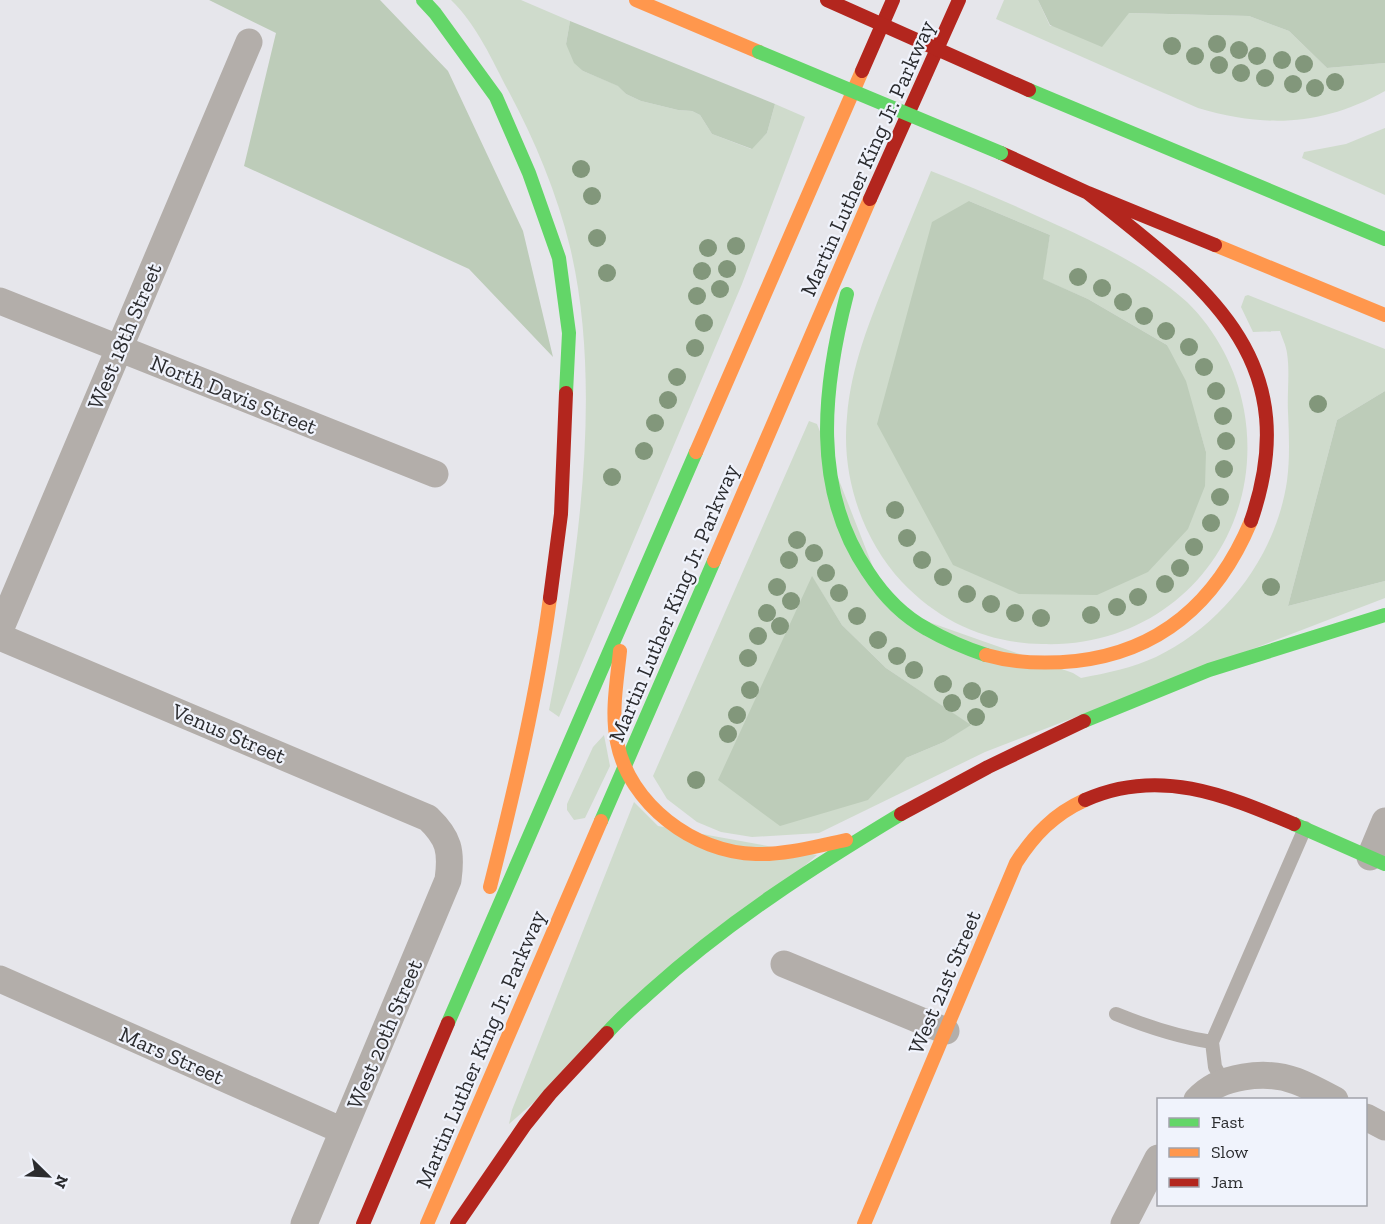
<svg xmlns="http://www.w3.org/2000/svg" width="1385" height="1224" viewBox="0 0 1385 1224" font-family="'Zilla Slab',serif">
<rect width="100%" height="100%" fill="#e6e6eb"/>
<!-- green -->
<path fill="#cfdbcc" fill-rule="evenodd" d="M451,0h70l49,21 -4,23 17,27 36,15 7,8 15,7 37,9 14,1 8,4 12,19 39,15 16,-16 8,-29 30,13 -63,167 -183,433 -10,-7c28,-142 55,-320 21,-463 -13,-54 -35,-106 -61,-155 -17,-32 -32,-67 -58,-92z
M1004,0h34l12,26 78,-13 121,3 40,15 38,37 58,-5v28c-63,35 -119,37 -187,17l-202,-89z
M1385,128v67l-83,-37 2,-6 42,-8z
M931,171c43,17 85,35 126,54 46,21 92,43 130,77 29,28 50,68 57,108 23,127 -72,239 -202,234 -55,-1 -102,-22 -140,-62 -40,-43 -61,-106 -55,-165 4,-51 23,-97 42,-144 14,-34 28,-68 42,-102zM969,201l81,34 -8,44 46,20 79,46 30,76 9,31z
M1248,295l137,54v42l-48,29 -49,186 97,-25v17l-400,154 -166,81 -67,4 -31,-5 -24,-10 -30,-23 -14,-23 156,-355 8,3 72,184 184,65 8,5c26,-5 51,-10 75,-21 68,-33 120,-101 131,-176 3,-23 2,-46 1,-69 -1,-19 2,-41 -1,-59 -1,-8 -5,-15 -7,-22l-27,1 -12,-25 4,-11zM812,577l30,48 44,43 84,57 -26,17 -38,16z
M604,735l6,31 -25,52 -11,2 -7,-10v-6l26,-57z
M634,802l24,24 159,29 -308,269 3,-14z"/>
<!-- forest -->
<path fill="#bdccb9" d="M209,0h171l68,71 75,160 30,126 -84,-88 -225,-103 32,-133z
M1038,0h347v63l-58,5 -38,-37 -40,-15 -120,-3 -27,34 -52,-22z
M570,21l205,83 -8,29 -15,16 -40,-15 -12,-19 -8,-4 -14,-1 -37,-9 -15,-7 -8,-8 -35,-15 -9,-8 -8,-19z
M969,201l81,34 -7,44 45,20 79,46 19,36 20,71 -1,34 -17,43 -40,43 -51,23 -78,-1 -66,-29 -76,-141 55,-202z
M1385,391v190l-97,25 49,-186z
M812,576l30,49 44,43 85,57 -27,17 -38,16 -38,42 -88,26 -62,-46z"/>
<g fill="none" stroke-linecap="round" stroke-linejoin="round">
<!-- lane -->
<path stroke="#b3aeaa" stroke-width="14" d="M1116,1014c32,13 62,23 96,28
M1224,1083l-9,-16 -3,-25 93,-214"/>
<!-- street -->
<path stroke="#b3aeaa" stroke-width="27" d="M0,301l435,173
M0,630l249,-588
M0,637l428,181c21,20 24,33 20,62l-144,344
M1370,857l15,-36
M784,964l162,67
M0,979l343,152
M1197,1100c22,-25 69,-30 99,-19 13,5 26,12 39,19
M1366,1117l19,10
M1124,1224l34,-66"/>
<!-- fast -->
<path stroke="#63d668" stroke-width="14" d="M423,0l12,13 61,84 33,76 30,85 10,75 -3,60
M1029,90l356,149
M847,294c-24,93 -36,195 21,278 15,23 35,44 59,57 19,11 38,19 59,26
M1084,721l125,-51 176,-55
M601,821l113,-260
M1294,824l91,40
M448,1023l248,-571
M607,1033c13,-15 29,-28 43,-41 77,-70 163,-125 251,-178"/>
<!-- slow -->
<path stroke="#ff974d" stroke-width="14" d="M636,0l123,52
M1215,245l170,70
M696,452l166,-381
M714,561l156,-362
M620,651c-3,30 -9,61 -3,91 12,62 77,111 139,112 30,1 61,-8 90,-14
M986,655c28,8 60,9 90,6 87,-10 142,-61 175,-140
M490,887c24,-95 47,-192 60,-289
M427,1224l174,-403
M864,1224l152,-361c18,-28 38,-49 69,-63"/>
<!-- jam -->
<path stroke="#b3261e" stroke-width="14" d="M862,71l31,-71
M1001,153l87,40 127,52
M1088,193c114,91 220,163 163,328
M870,199l89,-199
M550,598l11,-84 5,-121
M1085,800c74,-33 140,-5 209,24
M901,814l87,-47 96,-46
M363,1224l85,-201
M457,1224l68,-99 25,-31 57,-61"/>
<!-- fast-bridge -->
<path stroke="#63d668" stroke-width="14" d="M759,52l242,101"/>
<!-- jam-bridge -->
<path stroke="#b3261e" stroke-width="14" d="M827,0l202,90"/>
</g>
<!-- trees -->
<g fill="#82977b">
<circle cx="1217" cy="44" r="9"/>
<circle cx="1172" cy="46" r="9"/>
<circle cx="1239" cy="50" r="9"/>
<circle cx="1195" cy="56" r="9"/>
<circle cx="1257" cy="56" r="9"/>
<circle cx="1282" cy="60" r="9"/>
<circle cx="1304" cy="64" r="9"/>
<circle cx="1219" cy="65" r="9"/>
<circle cx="1241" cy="73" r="9"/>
<circle cx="1265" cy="78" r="9"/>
<circle cx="1335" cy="82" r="9"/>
<circle cx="1293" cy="84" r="9"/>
<circle cx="1315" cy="88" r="9"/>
<circle cx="581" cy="169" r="9"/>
<circle cx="592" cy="196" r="9"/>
<circle cx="597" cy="238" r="9"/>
<circle cx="736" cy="246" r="9"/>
<circle cx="708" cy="248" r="9"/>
<circle cx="727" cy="269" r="9"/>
<circle cx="702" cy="271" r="9"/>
<circle cx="607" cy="273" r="9"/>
<circle cx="1078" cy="277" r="9"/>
<circle cx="1102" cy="288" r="9"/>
<circle cx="720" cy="289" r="9"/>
<circle cx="697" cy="296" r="9"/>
<circle cx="1123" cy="302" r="9"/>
<circle cx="1144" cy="316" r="9"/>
<circle cx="704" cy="323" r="9"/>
<circle cx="1166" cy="331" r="9"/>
<circle cx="1189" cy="347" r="9"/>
<circle cx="695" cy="348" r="9"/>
<circle cx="1204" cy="367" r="9"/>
<circle cx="677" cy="377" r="9"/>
<circle cx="1216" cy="391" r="9"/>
<circle cx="668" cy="400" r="9"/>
<circle cx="1318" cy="404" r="9"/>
<circle cx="1223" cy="416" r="9"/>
<circle cx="655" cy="423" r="9"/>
<circle cx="1226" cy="441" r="9"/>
<circle cx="644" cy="451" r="9"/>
<circle cx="1224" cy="469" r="9"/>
<circle cx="612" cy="477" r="9"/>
<circle cx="1220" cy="497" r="9"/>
<circle cx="895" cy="510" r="9"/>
<circle cx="1211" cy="523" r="9"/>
<circle cx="907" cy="538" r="9"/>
<circle cx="797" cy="540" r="9"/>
<circle cx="1194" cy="547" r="9"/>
<circle cx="814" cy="553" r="9"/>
<circle cx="789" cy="560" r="9"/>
<circle cx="922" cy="560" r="9"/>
<circle cx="1180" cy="568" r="9"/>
<circle cx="826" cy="573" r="9"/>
<circle cx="943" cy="577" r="9"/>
<circle cx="1165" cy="584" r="9"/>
<circle cx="777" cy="587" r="9"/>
<circle cx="1271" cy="587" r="9"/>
<circle cx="839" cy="593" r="9"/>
<circle cx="967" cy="594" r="9"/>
<circle cx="1138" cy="597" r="9"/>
<circle cx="791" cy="601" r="9"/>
<circle cx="991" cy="604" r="9"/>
<circle cx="1117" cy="607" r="9"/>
<circle cx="767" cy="613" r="9"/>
<circle cx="1015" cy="613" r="9"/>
<circle cx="1091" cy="615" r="9"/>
<circle cx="857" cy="616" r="9"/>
<circle cx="1041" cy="618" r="9"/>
<circle cx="780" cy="626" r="9"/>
<circle cx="758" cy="636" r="9"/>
<circle cx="878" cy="640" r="9"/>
<circle cx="897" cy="656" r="9"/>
<circle cx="748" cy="658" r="9"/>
<circle cx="914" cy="670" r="9"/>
<circle cx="943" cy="684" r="9"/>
<circle cx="750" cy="690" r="9"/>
<circle cx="972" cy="691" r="9"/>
<circle cx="989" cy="699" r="9"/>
<circle cx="952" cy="703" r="9"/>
<circle cx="737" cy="715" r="9"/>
<circle cx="976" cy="717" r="9"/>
<circle cx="728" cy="734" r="9"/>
<circle cx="696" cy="780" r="9"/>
</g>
<g text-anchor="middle" stroke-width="4.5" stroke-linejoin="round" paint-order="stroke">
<!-- street labels -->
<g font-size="22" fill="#2b2c2f" stroke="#f0f3fc">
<text transform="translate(867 158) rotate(-66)" y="8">Martin Luther King Jr. Parkway</text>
<text transform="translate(124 336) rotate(-67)" y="8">West 18th Street</text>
<text transform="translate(234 394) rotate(22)" y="8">North Davis Street</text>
<text transform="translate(673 603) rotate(-67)" y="8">Martin Luther King Jr. Parkway</text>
<text transform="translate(229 733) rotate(23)" y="8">Venus Street</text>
<text transform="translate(944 982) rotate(-67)" y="8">West 21st Street</text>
<text transform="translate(384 1034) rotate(-67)" y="8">West 20th Street</text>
<text transform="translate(480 1049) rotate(-67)" y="8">Martin Luther King Jr. Parkway</text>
<text transform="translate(172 1055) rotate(24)" y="8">Mars Street</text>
</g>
</g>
<!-- legend -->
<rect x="1157" y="1098" width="210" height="108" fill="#f0f3fc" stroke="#a1a3aa" stroke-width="1.5"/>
<rect x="1169" y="1118" width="30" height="9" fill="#63d668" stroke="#a1a3aa" stroke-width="1.5"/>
<text x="1211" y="1128" font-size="18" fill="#2b2c2f">Fast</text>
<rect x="1169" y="1148" width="30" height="9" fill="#ff974d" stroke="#a1a3aa" stroke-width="1.5"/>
<text x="1211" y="1158" font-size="18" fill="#2b2c2f">Slow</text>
<rect x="1169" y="1178" width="30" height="9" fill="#b3261e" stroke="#a1a3aa" stroke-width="1.5"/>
<text x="1211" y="1188" font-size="18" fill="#2b2c2f">Jam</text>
<!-- north arrow -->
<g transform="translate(48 1176) rotate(114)" stroke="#f0f3fc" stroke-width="4.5" paint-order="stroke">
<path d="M0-4.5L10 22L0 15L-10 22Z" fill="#2b2c2f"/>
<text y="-9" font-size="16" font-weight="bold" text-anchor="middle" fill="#2b2c2f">N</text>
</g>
</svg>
